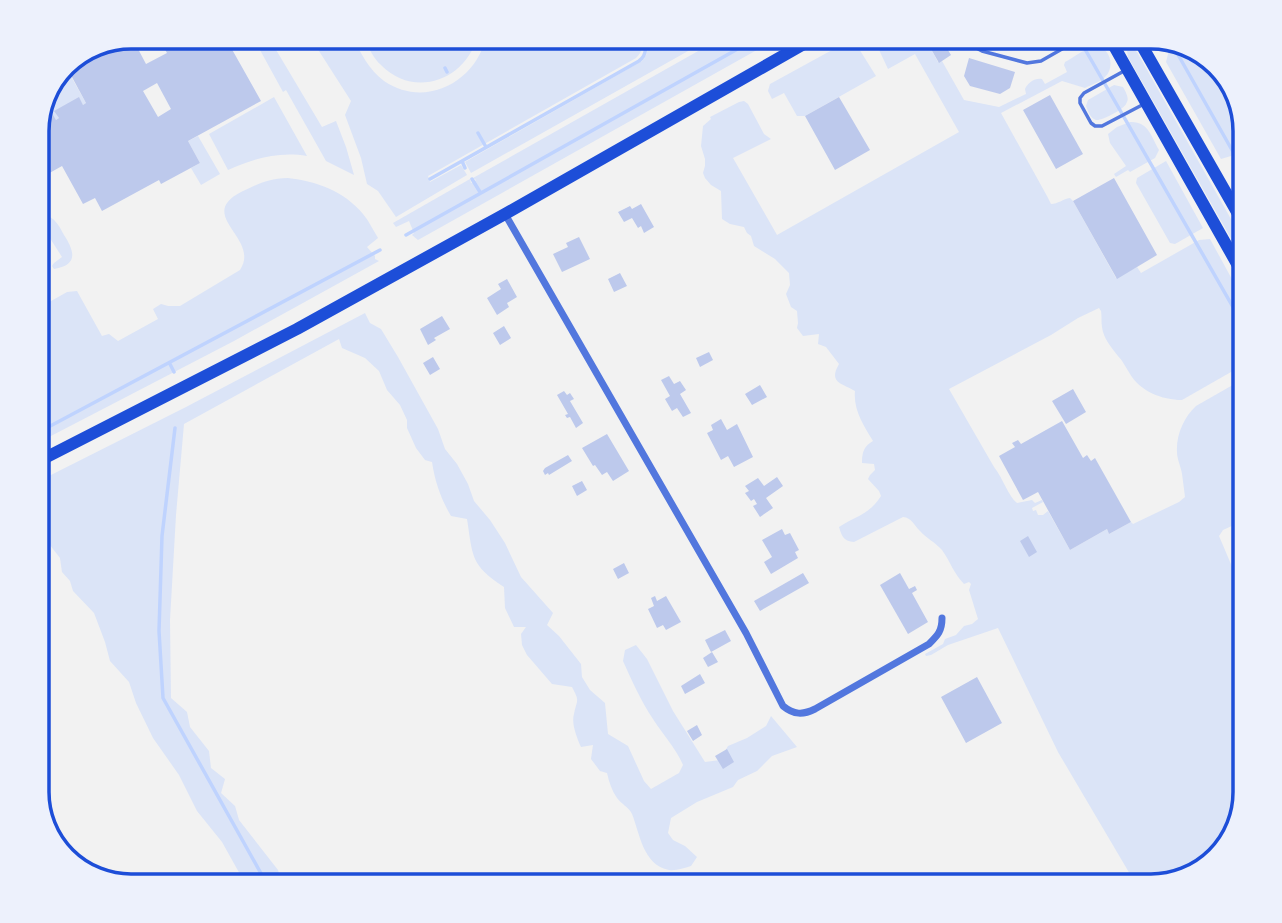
<svg xmlns="http://www.w3.org/2000/svg" width="1282" height="923" viewBox="0 0 1282 923" font-family="'Nunito Sans',sans-serif">
<rect width="100%" height="100%" fill="#f2f2f2"/>
<!-- green -->
<path fill="#dbe4f7" d="M310,37h42c9,16 17,33 32,44 41,28 92,1 102,-44h153c4,9 4,14 -3,21l-208,118 2,6 31,-17 6,10 -71,42 -18,-26 -11,-7 -6,-26 -16,-43 6,-14z
M363,37h114c-11,43 -63,62 -96,28 -8,-7 -13,-19 -18,-28z
M644,37h18c17,24 31,0 51,0l-242,136 -6,-11 177,-101c7,-8 7,-15 2,-24z
M723,37h57l-362,203 -6,-5 2,-2 -5,-12 -13,6 -3,-4 77,-44 1,4 3,-1 2,-2 -3,-2z
M873,37h55l1,3 -2,2 11,20 4,-1 22,39 35,7 27,-13 -1,-5c3,-6 9,-11 17,-10l3,5 22,-12 -3,-7 1,-3c8,-4 21,-15 31,-15 15,0 19,21 9,30 -5,5 -14,8 -20,11l-23,-7 -61,32 46,83 4,8c7,0 12,-5 19,-6l3,3 43,77 21,-11 4,6 58,-33 11,-1 35,64v61l-63,36c-20,0 -42,-9 -52,-26 -4,-6 -7,-13 -12,-18 -6,-8 -15,-18 -16,-29 -1,-5 0,-10 -1,-16l-2,-3 -21,10 -27,17 -102,54 45,78c9,11 14,29 23,36l15,-3 3,3 7,-3 1,2 -11,6 1,3 3,-1 2,5h5l5,-4 22,39 37,-21 2,5 22,-12 2,2 46,-22 6,-5c-1,-8 -2,-16 -3,-23 -1,-7 -5,-15 -5,-22 -1,-17 7,-35 19,-46l49,-28v142l-22,10 -4,6 26,61v195l-19,57 -33,27 -42,10h-14l-79,-134 -60,-124 -50,17 -17,10 -5,1 -1,-2 18,-10 2,-5 11,-4 8,-9 8,-2 6,-5 -9,-29 2,-6 -2,-2 -5,2c-10,-10 -14,-23 -22,-34 -7,-8 -16,-12 -22,-19 -7,-7 -8,-13 -17,-14l-49,25c-10,-1 -12,-5 -15,-15 17,-11 31,-13 42,-31l-2,-5 -11,-12 2,-4 5,-5 -1,-6 -12,-1c0,-11 2,-17 11,-22 -9,-15 -20,-31 -18,-50 -13,-8 -27,-8 -16,-27l-13,-17 -8,-3 1,-10 -16,2 -6,-8 1,-5 -1,-12 -6,-4 -5,-13 4,-9 -1,-12 -14,-14 -21,-13 -3,-10 -4,-3 -3,-6 -14,-3 -8,-5 -1,-28 -10,-6 -6,-7 -2,-5 2,-7v-7l-4,-13 2,-20 8,-7 -1,-2 29,-15 5,-1 4,3 16,30 7,5 -38,19 44,77 182,-103 -44,-78 -27,15z
M269,38l53,89 14,-6 10,26 8,28 -28,-14 -40,-71 -3,2 -23,-42 1,-5z
M853,42l3,2 20,32 -71,40h-8l-13,-23 -12,6 -4,-8 2,-7 73,-40z
M1177,46l22,7 46,82v13l-14,8 -10,3 -55,-97 3,-12z
M1132,48l5,4 108,192v19l-117,-206 -1,-6z
M1204,55l4,1 27,33 9,38z
M65,69l2,4h2l17,30 -3,2 -4,-7 -24,13 4,7 -3,2 -9,-16z
M1114,85l9,2c3,6 7,11 3,17 -2,5 -24,17 -30,16 -6,-2 -8,-9 -10,-14l2,-6z
M274,97l33,59c-29,-5 -54,3 -79,14l-19,-36z
M1130,122c18,-1 21,14 29,28l-4,8 -25,14 -2,-2 -12,7 -2,-3 12,-8 -16,-23 -2,-9 9,-7z
M198,136l22,38 -19,11 -10,-17 9,-5 -12,-22z
M1166,161l37,67 -28,16 -5,-1 -34,-60 1,-5z
M288,178c28,3 56,13 75,36 6,7 10,16 15,24l-11,9 8,9v3l4,2 -145,80 -185,96 -10,-3 2,-7 -2,-4h-2v-114l30,-17 10,-1 25,45 7,-2 9,7 40,-22 -5,-10 8,-5 7,2h12l60,-36c21,-32 -45,-54 1,-78 19,-9 26,-13 47,-14z
M44,215c11,2 15,11 20,20 11,17 14,30 -10,34l-2,-3 2,-3 8,-6 -25,-39z
M365,313l5,10 11,6 17,28 40,72 7,20 12,15 11,20 6,17 16,19 15,23 16,34 32,36 -6,12 12,11 22,28 1,13 8,13 15,13 3,31 20,12 16,35 7,8 28,-16 4,-8c-7,-17 -20,-30 -30,-46 -12,-18 -21,-38 -30,-58l2,-11 11,-5 11,14 26,52 32,51 15,-2 8,-14 19,-8 19,-12 5,-10 26,31 -25,9 -15,15 -19,9 -5,7 -36,15 -26,16 -3,15 5,7 12,6 12,11 -6,9c-7,2 -15,5 -22,4 -26,-5 -29,-36 -37,-56 -3,-7 -11,-10 -15,-16 -5,-7 -8,-16 -10,-25l-7,-2 -9,-12 2,-14 -12,2c-4,-9 -10,-24 -7,-33 3,-15 6,-12 -2,-27l-20,-3 -25,-29 -5,-10 -1,-11 5,-7h-12l-9,-19 -1,-21c-34,-22 -31,-31 -37,-68l-16,-3c-10,-17 -16,-34 -19,-54l-7,-2 -9,-12 -9,-20v-8l-7,-15 -13,-15 -8,-19 -14,-13 -23,-10 -3,-9 -155,85 -8,91 -6,105 1,78 16,14 3,15 19,24 2,17 14,11 -4,14 14,13 4,14 39,50 3,11 -35,4 -24,-43 -25,-31 -18,-36 -26,-37 -17,-35 -7,-21 -19,-21 -5,-19 -11,-29 -21,-22 -3,-10 -8,-9 -2,-14 -14,-18 -9,-15v-43l149,-75z"/>
<g fill="none" stroke-linecap="round" stroke-linejoin="round">
<!-- stream -->
<path stroke="#bfd3fe" stroke-width="3.5" d="M1078,37l167,291
M1172,44l73,129
M445,68l2,4
M478,133l8,14
M465,168l-3,-7 177,-100c9,-7 7,-15 3,-24
M430,179l32,-18
M472,179l8,13
M406,235l353,-198
M170,364l4,8
M175,428l-13,108 -3,95 4,67 105,188
M39,432l341,-182"/>
</g>
<!-- building -->
<path fill="#bdc9ec" fill-rule="evenodd" d="M132,37h24l-19,10 9,17 21,-11 -9,-16h67l36,64 -73,40 12,22 -39,21 -2,-4 -57,31 -7,-13 -12,6 -21,-38 -25,14v-55l10,-21 9,16 3,-2 -5,-7 25,-14 4,8 3,-2 -20,-37 3,-5zM157,83l14,26 -13,8 -15,-26z
M936,37h4l11,18 -12,8 -12,-21z
M992,37h40l-3,11z
M969,58l46,14 -5,16 -10,6 -30,-8 -6,-10z
M1050,95l33,59 -27,15 -33,-59z
M839,97l31,53 -35,20 -30,-54z
M1114,178l43,77 -40,24 -44,-78z
M641,204l13,23 -10,6 -3,-7 -3,2 -6,-10 -8,4 -6,-10 12,-6 2,3z
M579,237l11,22 -28,13 -9,-18 15,-7 -2,-4z
M620,273l7,13 -13,6 -6,-13z
M507,279l10,18 -10,6 2,4 -12,8 -10,-17 14,-9 -3,-5z
M442,316l8,13 -16,9 2,2 -8,5 -8,-16z
M504,326l7,12 -11,7 -7,-12z
M709,352l4,8 -13,7 -4,-9z
M433,357l7,12 -10,6 -7,-12z
M669,376l5,8 6,-3 6,9 -6,4 11,19 -8,4 -6,-9 -5,3 -7,-12 5,-3 -9,-16z
M760,385l7,12 -15,8 -7,-11z
M1073,389l13,23 -20,12 -14,-23z
M564,391l3,4 3,-2 4,6 -4,2 13,22 -7,5 -6,-11 -3,1 -2,-3 3,-1 -11,-19z
M721,419l6,11 10,-6 16,33 -19,10 -6,-11 -7,4 -14,-27 6,-3 -2,-5z
M1062,421l21,37 4,-3 4,6 4,-3 36,64 -22,12 -2,-5 -37,21 -32,-58 -15,8 -24,-44 16,-9 -3,-4 6,-3 3,4z
M607,434l22,37 -16,10 -6,-9 -5,3 -7,-10 -2,1 -11,-18z
M568,455l4,6 -23,14 -1,-2 -3,2 -2,-4 2,-3z
M777,477l6,9 -17,12 7,10 -13,9 -7,-11 4,-2 -3,-5 -3,2 -6,-8 4,-2 -4,-5 13,-8 6,8z
M582,481l5,9 -10,6 -5,-10z
M782,529l3,6 5,-2 9,17 -4,2 3,6 -27,16 -7,-12 8,-5 -10,-17z
M1028,536l9,16 -8,5 -9,-16z
M624,563l5,10 -11,6 -5,-10z
M803,573l6,10 -49,28 -6,-10z
M900,573l9,16 6,-3 2,4 -5,3 16,29 -20,12 -28,-49z
M655,596l2,5 9,-5 15,26 -15,8 -3,-5 -6,3 -9,-19 6,-3 -3,-8z
M725,630l6,11 -20,11 -6,-12z
M712,652l6,10 -10,5 -5,-9z
M700,674l5,9 -20,11 -4,-8z
M977,677l25,46 -36,20 -25,-46z
M697,725l5,10 -9,6 -6,-10z
M727,749l7,13 -11,7 -8,-13z"/>
<g fill="none" stroke-linecap="round" stroke-linejoin="round">
<!-- service -->
<path stroke="#5277de" stroke-width="3.5" d="M955,37l27,14 45,12 14,-2 42,-24
M1124,71l-40,22 -4,5v5l11,20 4,3h7l42,-22"/>
<!-- minor -->
<path stroke="#5277de" stroke-width="7" d="M505,214l241,419 37,73c11,9 20,9 32,3l114,-65c9,-9 13,-13 13,-26"/>
<!-- primary -->
<path stroke="#1d4ed8" stroke-width="12" d="M1109,37l136,241
M1137,37l108,189
M37,462l260,-133 208,-115 311,-177"/>
</g>
<!-- crop -->
<path d="M0 0H1282V923H0ZM131 49H1151A82 82 0 0 1 1233 131V792A82 82 0 0 1 1151 874H131A82 82 0 0 1 49 792V131A82 82 0 0 1 131 49Z" fill="#edf1fc" fill-rule="evenodd"/>
<path fill="none" stroke="#1d4ed8" stroke-width="3.5" d="M131 49H1151A82 82 0 0 1 1233 131V792A82 82 0 0 1 1151 874H131A82 82 0 0 1 49 792V131A82 82 0 0 1 131 49Z"/>
</svg>
